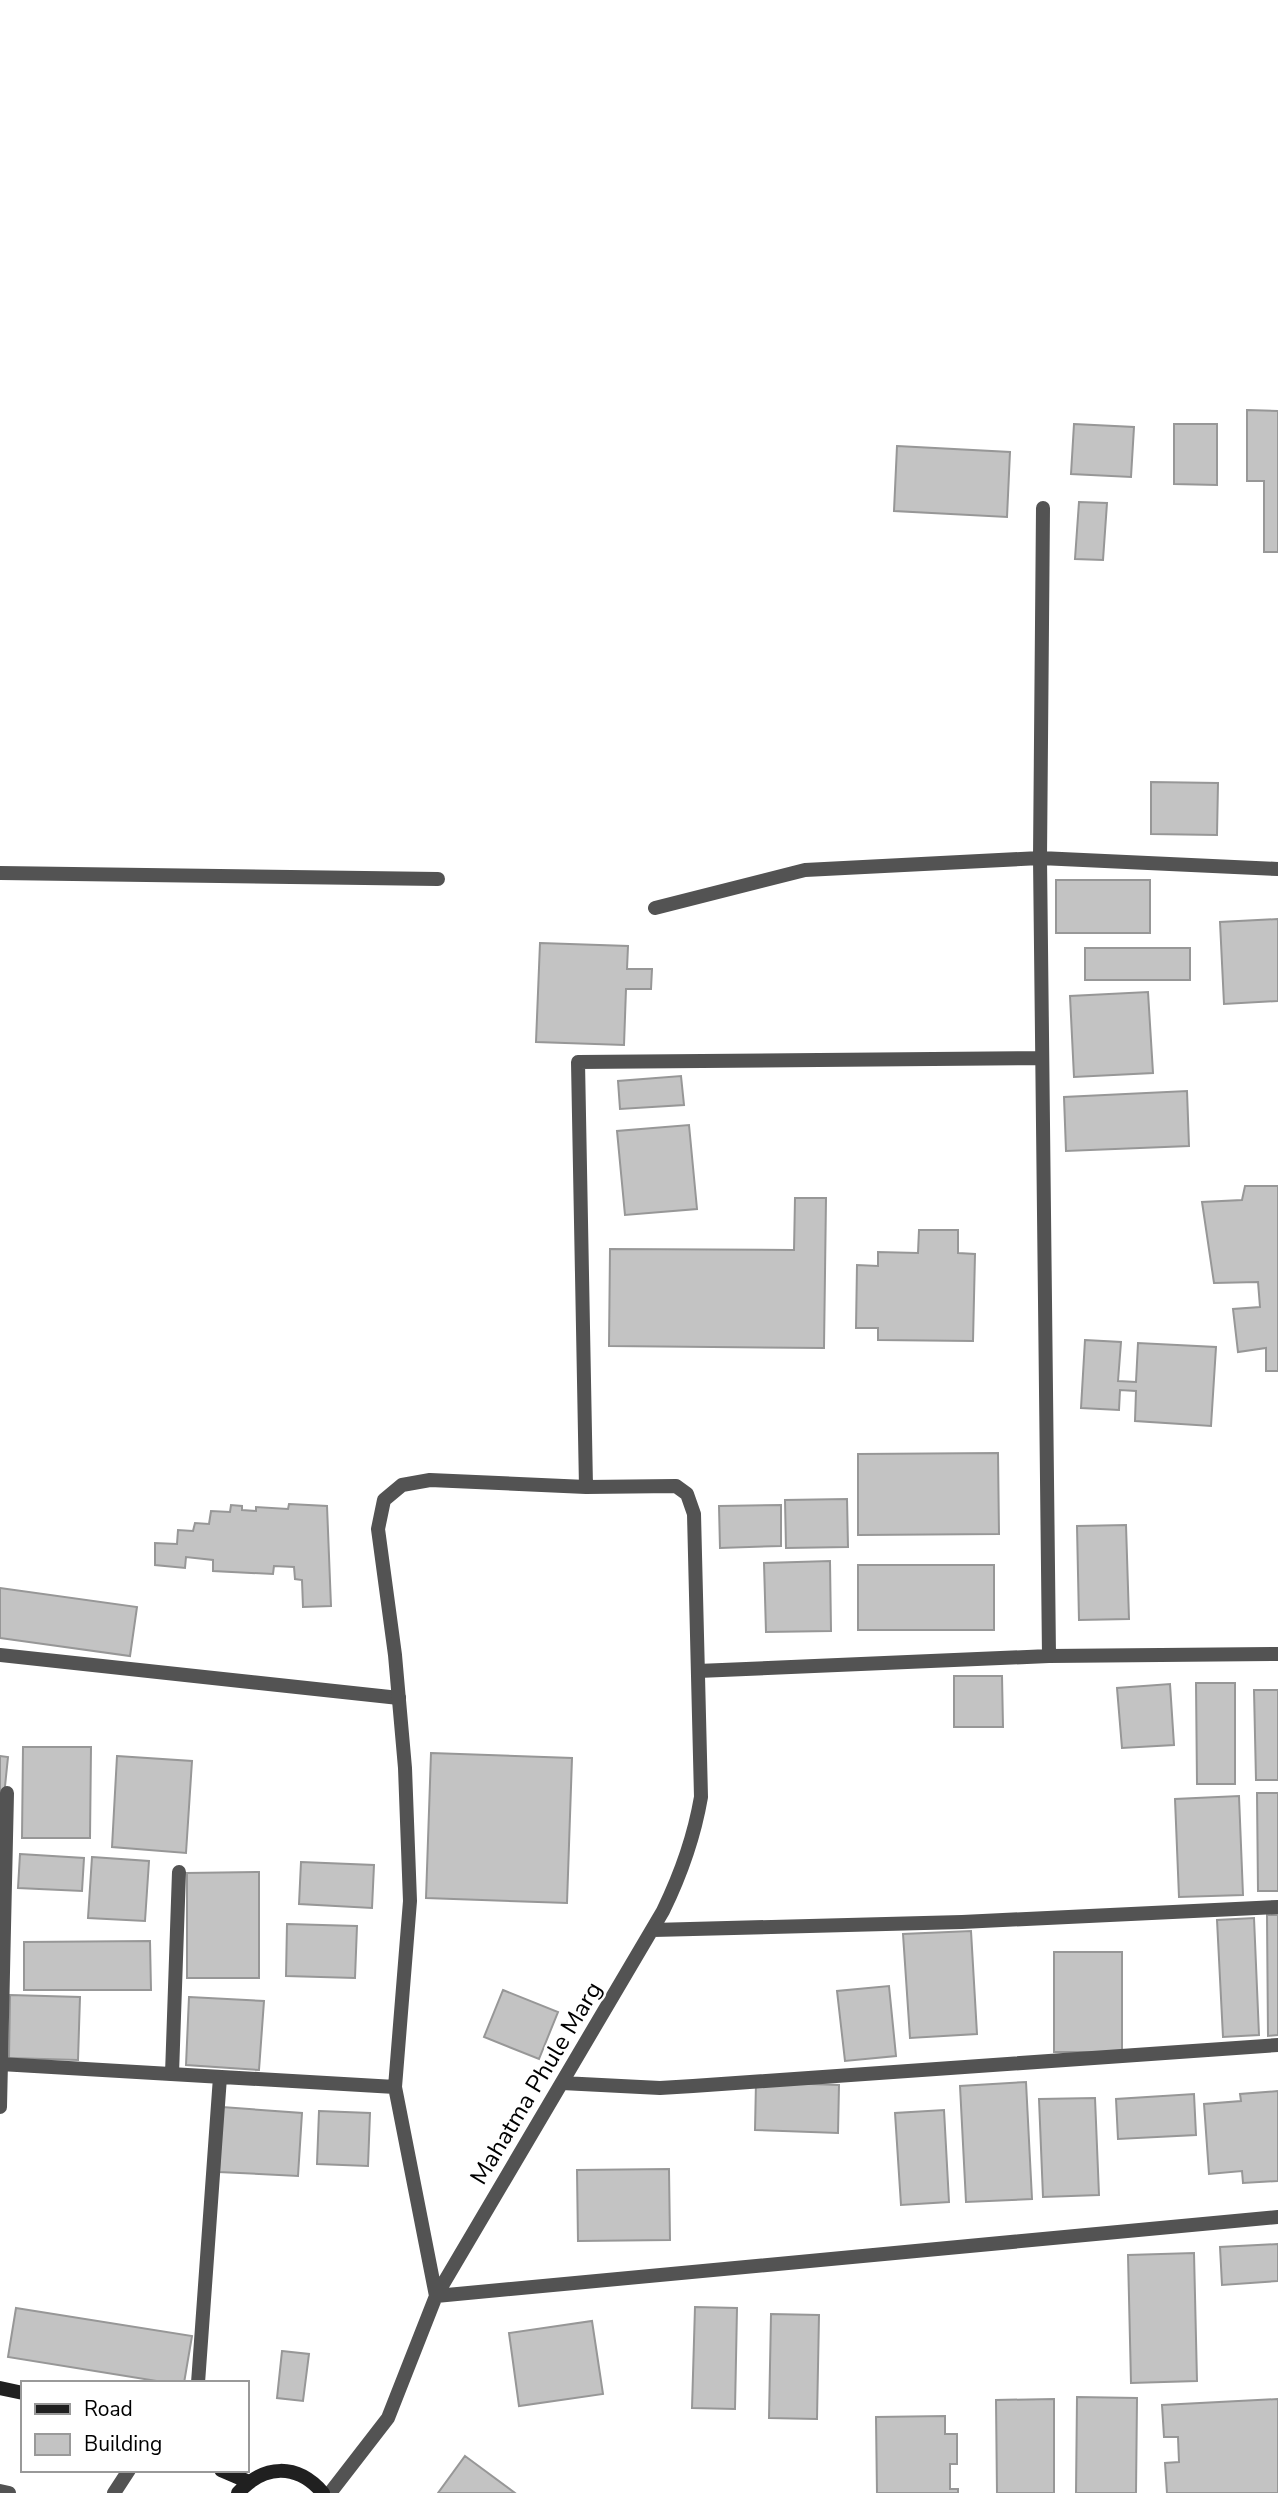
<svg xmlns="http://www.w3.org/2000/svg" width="1278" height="2493" viewBox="0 0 1278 2493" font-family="'Nunito Sans',sans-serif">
<rect width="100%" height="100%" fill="#fff"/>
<!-- building -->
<path fill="#c3c3c3" stroke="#979797" stroke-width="2" d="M1247,410l31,1v141h-14v-71h-17z
M1074,424l60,3 -3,50 -60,-3z
M1174,424h43v61l-43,-1z
M897,446l113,6 -3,65 -113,-6z
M1079,502l28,1 -4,57 -28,-1z
M1151,782l67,1 -1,52 -66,-1z
M1056,880h94v53h-94z
M1278,919v82l-54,3 -4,-82z
M540,943l88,3 -1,23h25l-1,20h-25l-2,56 -88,-3z
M1085,948h105v32h-105z
M1148,992l5,81 -79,4 -4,-81z
M681,1076l3,29 -64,4 -2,-28z
M1187,1091l2,55 -123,5 -2,-54z
M689,1125l8,84 -72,6 -8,-84z
M1245,1186h33v185h-12v-23l-28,4 -5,-43 27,-2 -2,-25 -44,1 -12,-81 40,-2z
M795,1198h31l-2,150 -215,-2 1,-97 184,1z
M919,1230h39v23l17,1 -2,87 -95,-1v-12h-22l1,-63 21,1v-14l40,1z
M1085,1340l36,2 -3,39 18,1 2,-39 78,4 -5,79 -76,-5 1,-30 -16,-1 -1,20 -38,-2z
M998,1453l1,81 -141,1v-81z
M847,1499l1,48 -62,1 -1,-48z
M289,1504l38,2 4,100 -28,1 -1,-27 -7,-1 -1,-12 -20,-1 -1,8 -60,-3v-11l-27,-3 -1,11 -30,-3v-22l22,1 1,-14 15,1 2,-8 14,1 2,-13 19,1 1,-7 11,1v4l14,1v-4l32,2z
M781,1505v41l-61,2 -1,-42z
M1126,1525l3,94 -50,1 -2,-94z
M830,1561l1,70 -65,1 -2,-69z
M858,1565h136v65h-136z
M0,1588l137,19 -7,49 -130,-18z
M954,1676h48l1,51h-49z
M1196,1683h39v101h-38z
M1170,1684l4,61 -52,3 -5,-60z
M1254,1690h24v90h-22z
M23,1747h68l-1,91h-68z
M431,1753l141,5 -5,145 -141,-5z
M0,1756l8,1 -4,39h-4z
M117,1756l75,5 -6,92 -74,-6z
M1257,1793h21v98h-20z
M1239,1796l4,99 -64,2 -4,-98z
M20,1854l64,4 -2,33 -64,-3z
M92,1857l57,4 -4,60 -57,-3z
M301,1862l73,3 -2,43 -73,-4z
M259,1872v106h-72v-105z
M1267,1915h11v120l-10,1z
M1254,1918l5,117 -36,2 -6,-117z
M287,1924l70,2 -2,52 -69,-2z
M971,1931l6,103 -67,4 -7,-104z
M150,1941l1,49h-127v-48z
M1054,1952h68v100h-68z
M889,1986l7,70 -51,5 -8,-70z
M503,1990l55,22 -19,47 -55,-22z
M10,1995l70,2 -2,63 -69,-2z
M189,1997l75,4 -5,69 -73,-5z
M756,2082l83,3 -1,48 -83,-3z
M1026,2082l6,117 -66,3 -6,-116z
M1278,2091v90l-35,2 -1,-12 -33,3 -5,-70 37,-3 -1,-7z
M1194,2094l2,41 -78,4 -2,-40z
M1095,2098l4,97 -56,2 -4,-98z
M222,2107l80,6 -4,63 -79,-4z
M944,2110l5,92 -48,3 -6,-92z
M319,2111l51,2 -2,53 -51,-2z
M669,2169l1,71 -92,1 -1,-71z
M1278,2244v37l-56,4 -2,-38z
M1194,2253l3,128 -66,2 -3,-128z
M695,2307l42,1 -2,101 -43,-1z
M16,2308l176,28 -8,47h-15l-161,-26z
M771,2314l48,1 -2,104 -48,-1z
M592,2321l11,73 -84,12 -10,-73z
M282,2351l27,3 -6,47 -26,-3z
M1077,2397l60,1 -1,95h-60z
M1054,2399v94h-57l-1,-93z
M1278,2399v94h-111l-2,-30 14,-1 -1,-25h-14l-2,-32z
M945,2416v18h12v30h-7v25h8v4h-81l-1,-76z
M465,2456l50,37h-77z"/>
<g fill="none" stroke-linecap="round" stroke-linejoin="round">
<!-- lane -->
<path stroke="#535353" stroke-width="14" d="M0,1655l399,43
M0,2491l9,2
M114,2493l15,-23"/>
<!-- street -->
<path stroke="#535353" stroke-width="14" d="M1043,508l-3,350 9,798
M0,873l438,6
M655,908l150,-38 235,-12 238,11
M586,1487l-8,-425 464,-4
M698,1671l351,-15 229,-2
M653,1930l309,-8 316,-15
M0,2064l395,23
M172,2074l7,-202
M562,2083l98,5 33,-2 585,-41
M0,2107l7,-314
M198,2383l22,-306
M330,2493l58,-75 48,-122 227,-385c18,-37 31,-73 38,-114l-7,-283 -7,-20 -11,-8 -90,1 -156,-7 -28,5 -18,15 -6,29 17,126 10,113 5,133 -15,186 41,209 842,-79"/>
<!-- secondary -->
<path stroke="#202020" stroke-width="14" d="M0,2388l23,5
M221,2470l28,12
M238,2493c26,-29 59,-30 85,0"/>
</g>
<g text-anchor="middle" stroke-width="5" stroke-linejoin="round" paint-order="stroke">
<!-- street labels -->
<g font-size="24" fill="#000" stroke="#fff">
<text transform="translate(536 2083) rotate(-59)" y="8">Mahatma Phule Marg</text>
</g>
</g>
<!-- legend -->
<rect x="21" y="2381" width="228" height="91" fill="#ffffff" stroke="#999999" stroke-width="2"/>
<rect x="35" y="2404" width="35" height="10" fill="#202020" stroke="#999999" stroke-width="2"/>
<text x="84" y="2416" font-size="21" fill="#000000">Road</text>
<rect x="35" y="2434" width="35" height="21" fill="#c3c3c3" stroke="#999999" stroke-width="2"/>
<text x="84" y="2451" font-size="21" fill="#000000">Building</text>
</svg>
